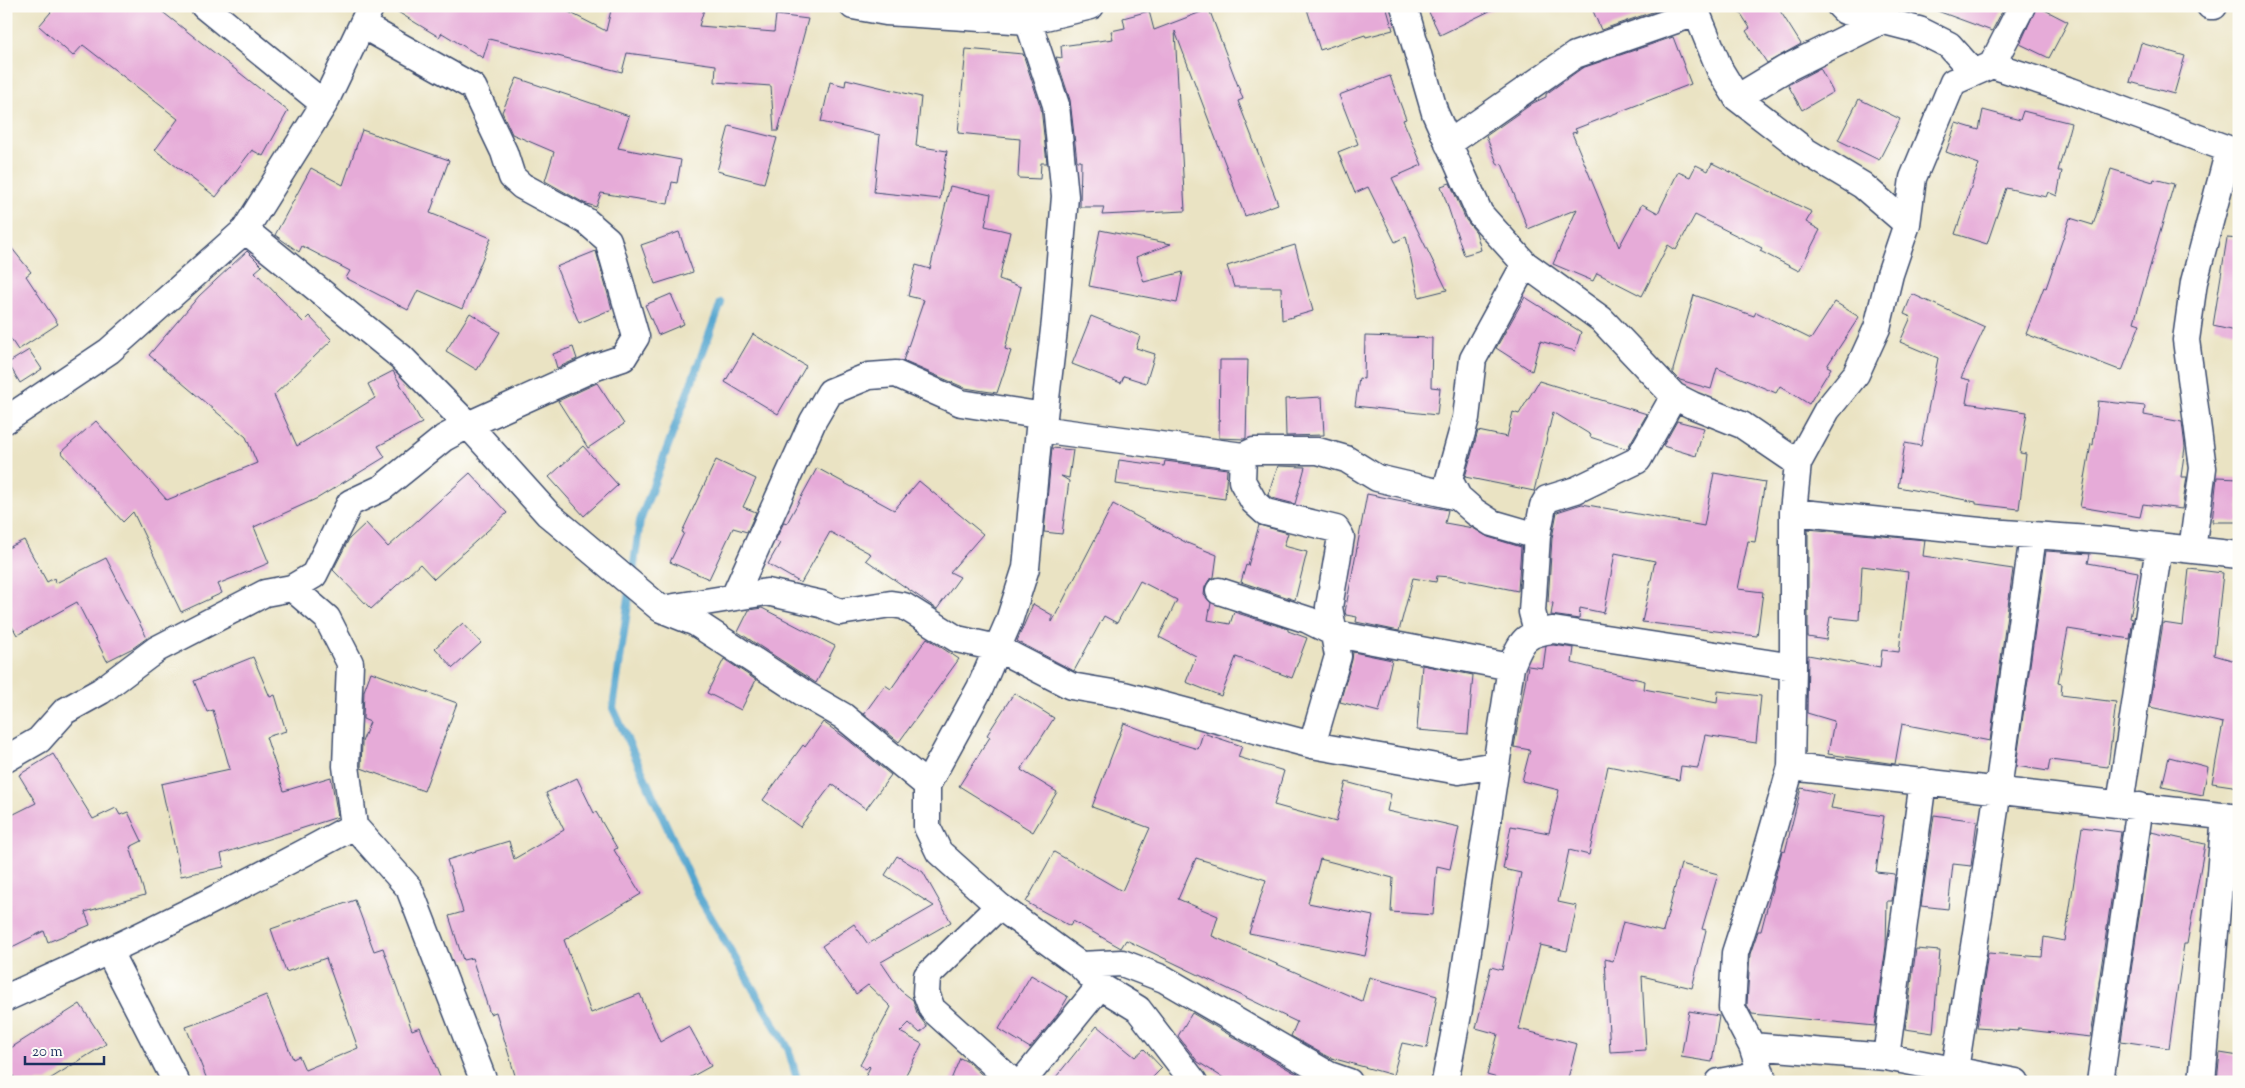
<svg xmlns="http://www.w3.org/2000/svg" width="2245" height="1088" viewBox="0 0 2245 1088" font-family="'Sorts Mill Goudy',serif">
<rect width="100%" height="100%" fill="#fdfcf7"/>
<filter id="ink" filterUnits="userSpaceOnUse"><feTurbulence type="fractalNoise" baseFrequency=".02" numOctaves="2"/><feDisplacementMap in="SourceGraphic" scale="10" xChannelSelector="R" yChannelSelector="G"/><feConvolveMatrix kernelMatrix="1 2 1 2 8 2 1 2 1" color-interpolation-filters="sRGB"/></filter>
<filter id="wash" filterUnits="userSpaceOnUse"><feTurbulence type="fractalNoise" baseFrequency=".0096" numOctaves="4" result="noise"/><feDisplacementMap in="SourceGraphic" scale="20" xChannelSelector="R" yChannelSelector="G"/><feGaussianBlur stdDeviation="1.12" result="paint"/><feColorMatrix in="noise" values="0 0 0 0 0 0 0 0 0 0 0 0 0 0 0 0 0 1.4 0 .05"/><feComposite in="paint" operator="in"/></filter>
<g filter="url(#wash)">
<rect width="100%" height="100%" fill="#eae3c3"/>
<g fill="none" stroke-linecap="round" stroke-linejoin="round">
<!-- stream -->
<path stroke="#54a6cf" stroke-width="8" d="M632,579l8,-58 81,-218
M630,590l-17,118 86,189 89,151 10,34"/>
</g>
<g id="blocks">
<!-- building -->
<path fill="#e6abd8" d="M56,6h99l133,105 -25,45 -11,-6 -36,47 -61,-47 23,-31 -95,-74 -10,11 -34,-30z
M388,6h169l49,25 6,-25h93l-6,20 75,6 2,-17 32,4 -30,112h-4l-3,-45 -56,-4 1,-17 -89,-12 -5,19 -133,-33 -6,19 -41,-25 -3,4z
M1306,6h80l7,24 -27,7 -1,-2 -45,15z
M1426,6h74l-60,29z
M1591,6h69l1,3 -60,21z
M1736,6h41l24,38 -34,19 -21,-32 4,-3z
M1932,6h73l-13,25 -60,-22z
M2037,6l31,16 -19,36 -29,-14z
M1209,9l34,90 -5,2 40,103 -33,12 -70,-185 10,180 -83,4 2,-8h-24l1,-46h-4l-7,-61 -14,-43 6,1 -1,-12 52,-7 -2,-8 14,-3 -2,-10 26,-7 5,19z
M1673,37l18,47 -116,45 2,3 -5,1 47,114 23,-43 16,9 20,-41 12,5 6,-12 12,6 4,-8 100,49 -6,10 14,8 -21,41 -39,-20 2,-3 -67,-33 -19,35 -8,-5 -26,51 -45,-23 -4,8 -40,-17 24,-55 -49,20 -26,-65 -4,1 -12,-29 47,-33 13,-6v-3l36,-26z
M2141,43l44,13 -11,38 -44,-12z
M966,49l57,5 18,54 6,55h-6l-1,16 -22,-1 2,-39 -62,-6z
M1820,68l13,24 -31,18 -14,-25z
M1390,76l16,43 -3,1 19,45 -30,13 55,112 -28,7 -13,-61 -11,6 -27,-55 -13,6 -17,-41 20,-8 -19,-49z
M517,78l112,38 -11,32 63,12 -4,23 -5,-1 -4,22 -67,-11 -5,14 -12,-4 -39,-22 9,-29 -42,-18 -10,-22z
M846,79l75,18 -5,49 31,5 -7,48 -66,-7 6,-57 -59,-13 9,-40 15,4z
M1859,99l41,20 -21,41 -41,-20z
M1983,110l37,10 3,-9 48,12 -13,48h4l-5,25 -9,-4 -2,5 -40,-9 -19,56 -32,-10 24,-70 -33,-12 10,-29 23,7z
M729,126l48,12 -13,45 -47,-12z
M362,130l87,30 -19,53 61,25 -29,71 -44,-19 -10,20 -62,-32 4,-7 -48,-25 -3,6 -24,-17 36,-67 32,17z
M2111,169l42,13 1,-3 20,5 -40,138 6,2 -18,47 -96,-37 18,-47 2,1 24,-70 23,7z
M1450,183l16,37 10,12 5,18 -17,5 -23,-69z
M950,186l41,9 -6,31 25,6 -11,47 22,8 -16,62 6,2 -14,42 -32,-5 -62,-27 21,-61 -16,-4 8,-31 14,4z
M1100,230l71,14 -35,13 8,25 39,-10 -6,31 -88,-17z
M679,232l14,40 -38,12 -14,-39z
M2227,238l12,1v93l-26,-6z
M6,241l25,31 -5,4 32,48 -40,26 -12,-18z
M1295,245l18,66 -31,9 -1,-33h-47l-7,-21z
M247,251l15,15 -7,6 48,50 6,-6 23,24 -58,55 23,51 78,-48 -7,-14 25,-13 29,52 -44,23 7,11 -67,41 -64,29 15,36 -51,21 4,9 -41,19 -48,-100 -10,10 -62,-70 35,-31 71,79 90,-37 -11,-26 -97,-82 50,-59z
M596,251l16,58 -33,14 -23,-56z
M671,294l13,30 -26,11 -13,-30z
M1912,294l73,33 -24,51 9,2 -4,23 61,9 -7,41 6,1 -7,55 -43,-5v-2l-78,-15 7,-44 16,3 17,-88 -38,-16 11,-25 -7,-3z
M1694,295l60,21 2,-4 55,27 24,-37 24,15 -32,49 4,2 -22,36 -29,-18 -4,7 -59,-25 -6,21 -31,-9 -7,-7v-3z
M1525,297l56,35 -6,19 -35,-10 -8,30 -36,-23z
M470,313l30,19 -23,38 -31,-19z
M1091,316l49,20 -4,12 19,6 -9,29 -22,-7 -3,7 -49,-19z
M753,334l53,32 -28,48 -53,-32z
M1365,336l67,2 -1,49 9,1 -3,27 -82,-9 4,-28 5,1z
M573,347l4,12 -20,9 -4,-14z
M29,350l13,19 -22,14 -12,-20z
M1220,360h28l-2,78 -2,1 -25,-1z
M1539,381l108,33 -20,35 -37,-12 1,-2 -38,-23 -19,79 -69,-14 13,-46 29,6 6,-25 6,2z
M597,383l27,41 -36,24 -30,-47z
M1322,397l2,38 -38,1 -1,-37z
M2098,401l47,5 -1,9 38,7 3,25 -4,30h6l-5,32 -39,-5 -3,13 -60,-10 11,-63 2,1z
M1677,421l27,7 -8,28 -33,-10z
M583,446l35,39 -34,31 -35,-39z
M1052,448l21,2 -4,28 -8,-2 8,5 -7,53 -18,-2z
M716,460l40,19 -13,28 13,5 -9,20 -14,-4 -24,51 -39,-17 14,-29 -2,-1z
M1119,460l45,6 1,-5 62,8 -2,30 -109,-15z
M1278,466l27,1 -10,37 -23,-6 -4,-3z
M817,468l77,42 25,-29 64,53 -33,38 10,5 -23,32 -71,-49 5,-6 -41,-22 -29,51 -33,-19 12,-21 -5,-2 9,-19 3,1z
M470,473l37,40 -73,66 -14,-15 -49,45 -38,-39 16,-31 17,-16 22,24z
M1714,473l51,9 -10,60 -7,-1 -10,48 25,3 -6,44 -115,-14 13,-61 -40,-8 -11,60 -24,-5 -1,11 -28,-4 2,-12 -5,-1 4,-64 5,-26 25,-8 122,22z
M2217,477l22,1v44h-27z
M1367,494l81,16 -3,13 28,5 15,9 33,10 -3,44 -68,-14 -13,-1 -1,6 -23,-4 -14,53 -43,-9 1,-5 -11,-2 -1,-3z
M1113,504l74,39 30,12 -3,22 -5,3 -4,7 -1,8 7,8 -3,17 22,4 4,-12 54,17v2l19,7 -15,40 -56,-21 -15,39 -35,-14 10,-26 -37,-19 18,-37 -37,-19 -23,42 -13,-7 -30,55 -57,-30 16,-37 19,11v7z
M1259,525l29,8 -4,13 23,6 -12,48 -54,-18 5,-17 2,1z
M1808,529l117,11 -2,16 90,13 -23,172 -88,-17 -7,40 -67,-10 6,-33 -27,-8 1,-58 72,13 2,-18 17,2 9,-80 -46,-6 -3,54 -29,-3 -4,23 -18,-3z
M24,540l23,42 7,-4 2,5 50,-25 41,80 -14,10 -26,13 -30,-59 -60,33 -11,-19v-67z
M2046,551l44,3 -2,9 50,9 -8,46 3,1 -3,20 -62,-10 -10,54 4,1 -1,11 55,7 -8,65 -58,-7 -2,11 -32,-5z
M2189,569l34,4 -9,82 25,7v125l-27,-4 11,-60 -73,-16 13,-84 20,3z
M762,608l73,38 -19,37 -78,-51 11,-22z
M463,623l18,20 -28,25 -18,-20z
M927,638l32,21 -60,83 -35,-28 21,-29 6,4z
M1553,645l21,3 -2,15 73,18 -1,8 73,14 1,-12 43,5 -5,47 -51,-8 -7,33 -17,-2 -2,14 -71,-14 -19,89 -20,-5 -11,52 19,4 -10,45 -27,-6 -21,84 58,15 -10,38h-56l-24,-7 11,-41 -22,-6 15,-61 11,3 19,-97 -18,-4 8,-43 38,7 10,-43 -37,-9 8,-31 -16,-3 14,-81 15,2 3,-22z
M1353,652l39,8 -13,52 -39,-10 12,-42z
M253,657l17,40 5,-2 11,36 -20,6 18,54 47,-14 7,40 -117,37 3,13 -43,9 -20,-92 69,-15 -17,-59 -6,2 -13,-31z
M724,659l32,21 -15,30 -34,-17z
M1422,665l51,10 -5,59 -51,-4z
M371,672l86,31 -33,88 -63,-23 1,-26 8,-20 -7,-3 1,-28z
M1014,693l40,25 -33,52 36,22 -24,40 -74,-46 31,-49 -3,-2z
M823,722l24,17 44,36 -25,34 -34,-25 -32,43 -37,-27 40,-55 2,2z
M1124,723l47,18 27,8 5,-16 39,13 -4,11 46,14 -10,34 62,17 10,-40 45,12 -4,17 72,16 -9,42 -13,-3 -4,49 -42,-3 2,-34 -73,-19 -12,44 65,13 -8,40 -116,-23 17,-53 -70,-22 -18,41 40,17 -6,20 150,65 7,-24 68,19 -10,52 -25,-5 -9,32 -65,-18 -37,-21 6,-14 -171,-82 -5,8 -48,-27 -3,5 -44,-24 28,-50 68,39 28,-63 -58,-21z
M53,754l40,65 23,-11 4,7 8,-3 14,29 -12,6 15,48 -60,17 5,13 -42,17 -4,-11 -38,19v-132l30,-15 -17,-28z
M2169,757l39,10 -5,28 -41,-8z
M577,778l17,35 2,-1 21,36 -3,2 27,44 -77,46 27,73 49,-19 20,48 29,-16 22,40 -29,16h-165l-21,-70 -6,2 -18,-56 -9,2 -14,-44 14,-4 -16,-52 62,-19 5,18 50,-29 -18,-37z
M1801,788l33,7 -3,13 53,8 -8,56 19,2 -3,27h-5l-1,45 -11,80 -123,-12 -5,-9 3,-51 8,-23h3l21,-80 3,1z
M1934,815l43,6 -6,45 -18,-2 -5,45 -27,-3z
M2082,827l39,5 -30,205 -73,-8v2l-41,-3 11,-75 54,4 2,-20 21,4z
M2151,832l54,12 -18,100h-3l-15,104 -48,-7z
M897,856l26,16 28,50 -70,40 19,28 13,10 4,13 10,14 -7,6 -11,-10 -9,9 22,12 -20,38h-39l7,-15 -1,-1 -3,3 -6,-4 31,-58 -23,-22 -12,9 -34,-48 32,-22 14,20 66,-38 -49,-31z
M1681,864l37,10 -16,55 4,1 -14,58 -50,-12 4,74 -36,2 -5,-93 8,2 10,-39 40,10z
M355,900l19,51 9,-3 29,82 8,-3 22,55h-234l-22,-55 26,-9v-1l54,-22 27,64 6,-3 6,14 53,-22 -32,-90 -40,14 -15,-43z
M1916,949l24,2 -7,82 -28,-4z
M1031,975l37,22 -10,17 -28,34 -31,-19z
M80,1004l26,40 -61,38h-28l-11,-17v-14z
M1689,1011l30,5 -7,46 -31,-5z
M1192,1013l108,63 9,6h-79l-32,-20 -20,-26z
M1097,1026l38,31 9,-8 18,19 -14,14h-96z
M2220,1053l19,3v26l-22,-1z
M960,1058l8,4 22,20h-40z"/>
</g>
</g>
<g filter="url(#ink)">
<use href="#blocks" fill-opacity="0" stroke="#3a4a6d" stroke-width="1"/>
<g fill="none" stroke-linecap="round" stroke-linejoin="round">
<defs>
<path id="minor" d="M204,6l120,98
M853,6l33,6 142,9 63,-15
M1404,6l31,107 45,101 45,50 76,55 73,77 18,9 50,20 56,38
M1694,6l26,64 17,28 70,54 55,33 45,39
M1840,6l5,5 74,19 30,15 24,27
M2210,6h4
M1028,21l28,84 9,91 -10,125 -11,95 -5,13 -13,139 -17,53 -29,67 -53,97v42l12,25 60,54 81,59 20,21 38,23 56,73
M1992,65l30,-59
M1737,98l48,-29 98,-49
M1448,144l127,-89 121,-42
M245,230l156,127 67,68 80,89 113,95 35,14 109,71 38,22 84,69
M6,420l103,-69 136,-121 79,-126 47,-98
M1039,429l204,27 11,-5h64l28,8 31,19 81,19 17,15 17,11 45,13
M1243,456l-1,25 12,21 11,10 71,17 5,8 -12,70 9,49 -26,89
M1458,497l-9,-18 17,-61 7,-59 52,-95
M1793,512l197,20 113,8 136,15
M2192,550l11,-82 -17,-128 8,-58 35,-132
M1219,591l89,29 28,14 175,33
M734,597l79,-176 17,-29 39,-16 27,-2 65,29 83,13
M662,609l105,-17 54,12 19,8 51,-8 13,2 53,33 40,9 74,38 53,9 188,50 147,26 37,-6
M1537,631l-5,-19 5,-76 6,-30 4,-7 29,-9 62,-30 36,-64
M6,759l33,-19 26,-29 36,-20 56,-42 108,-56 27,-5 22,-13 36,-72 32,-15 62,-50 24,-13 128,-58 27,-9 13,-21 -28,-97 -22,-19 -64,-35 -10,-9 -8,-25 -31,-65 -111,-62
M1791,767l448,51
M2120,804l39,-257
M354,826l55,62 75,194
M999,906l-72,70 -1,17 6,16 81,73
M109,952l67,130
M1080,965l42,-2 42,16 165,96 20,7
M6,998c119,-53 234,-110 348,-172l-8,-60 4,-103 -23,-45 -35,-30
M1752,1046l134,11 130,25
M1886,1057l37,-276
M1955,1070l43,-280 35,-254
M1022,1082l78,-96
M1445,1082l14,-73 52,-342c10,-26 14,-34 42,-37l240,37
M1719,1082l42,-8
M1764,1082l-12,-36 -20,-38 3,-55 22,-68 34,-118 2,-100v-155l5,-49 29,-53 29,-36 21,-46 13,-54 17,-50 6,-46 40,-96 39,-17 79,26 168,62
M2100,1082l40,-276
M2202,1082l23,-266"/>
</defs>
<!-- minor casing -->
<use href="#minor" stroke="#3a4a6d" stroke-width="29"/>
<!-- minor -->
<use href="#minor" stroke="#fff" stroke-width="26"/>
</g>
</g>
<!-- margin -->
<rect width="2245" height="1088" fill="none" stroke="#fdfcf7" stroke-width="25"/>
<!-- scale -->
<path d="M25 1056v8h79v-8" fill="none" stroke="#1b2f5e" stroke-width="2.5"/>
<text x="32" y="1056" font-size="15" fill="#1b2f5e" stroke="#fdfcf7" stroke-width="4" paint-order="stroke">20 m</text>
</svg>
